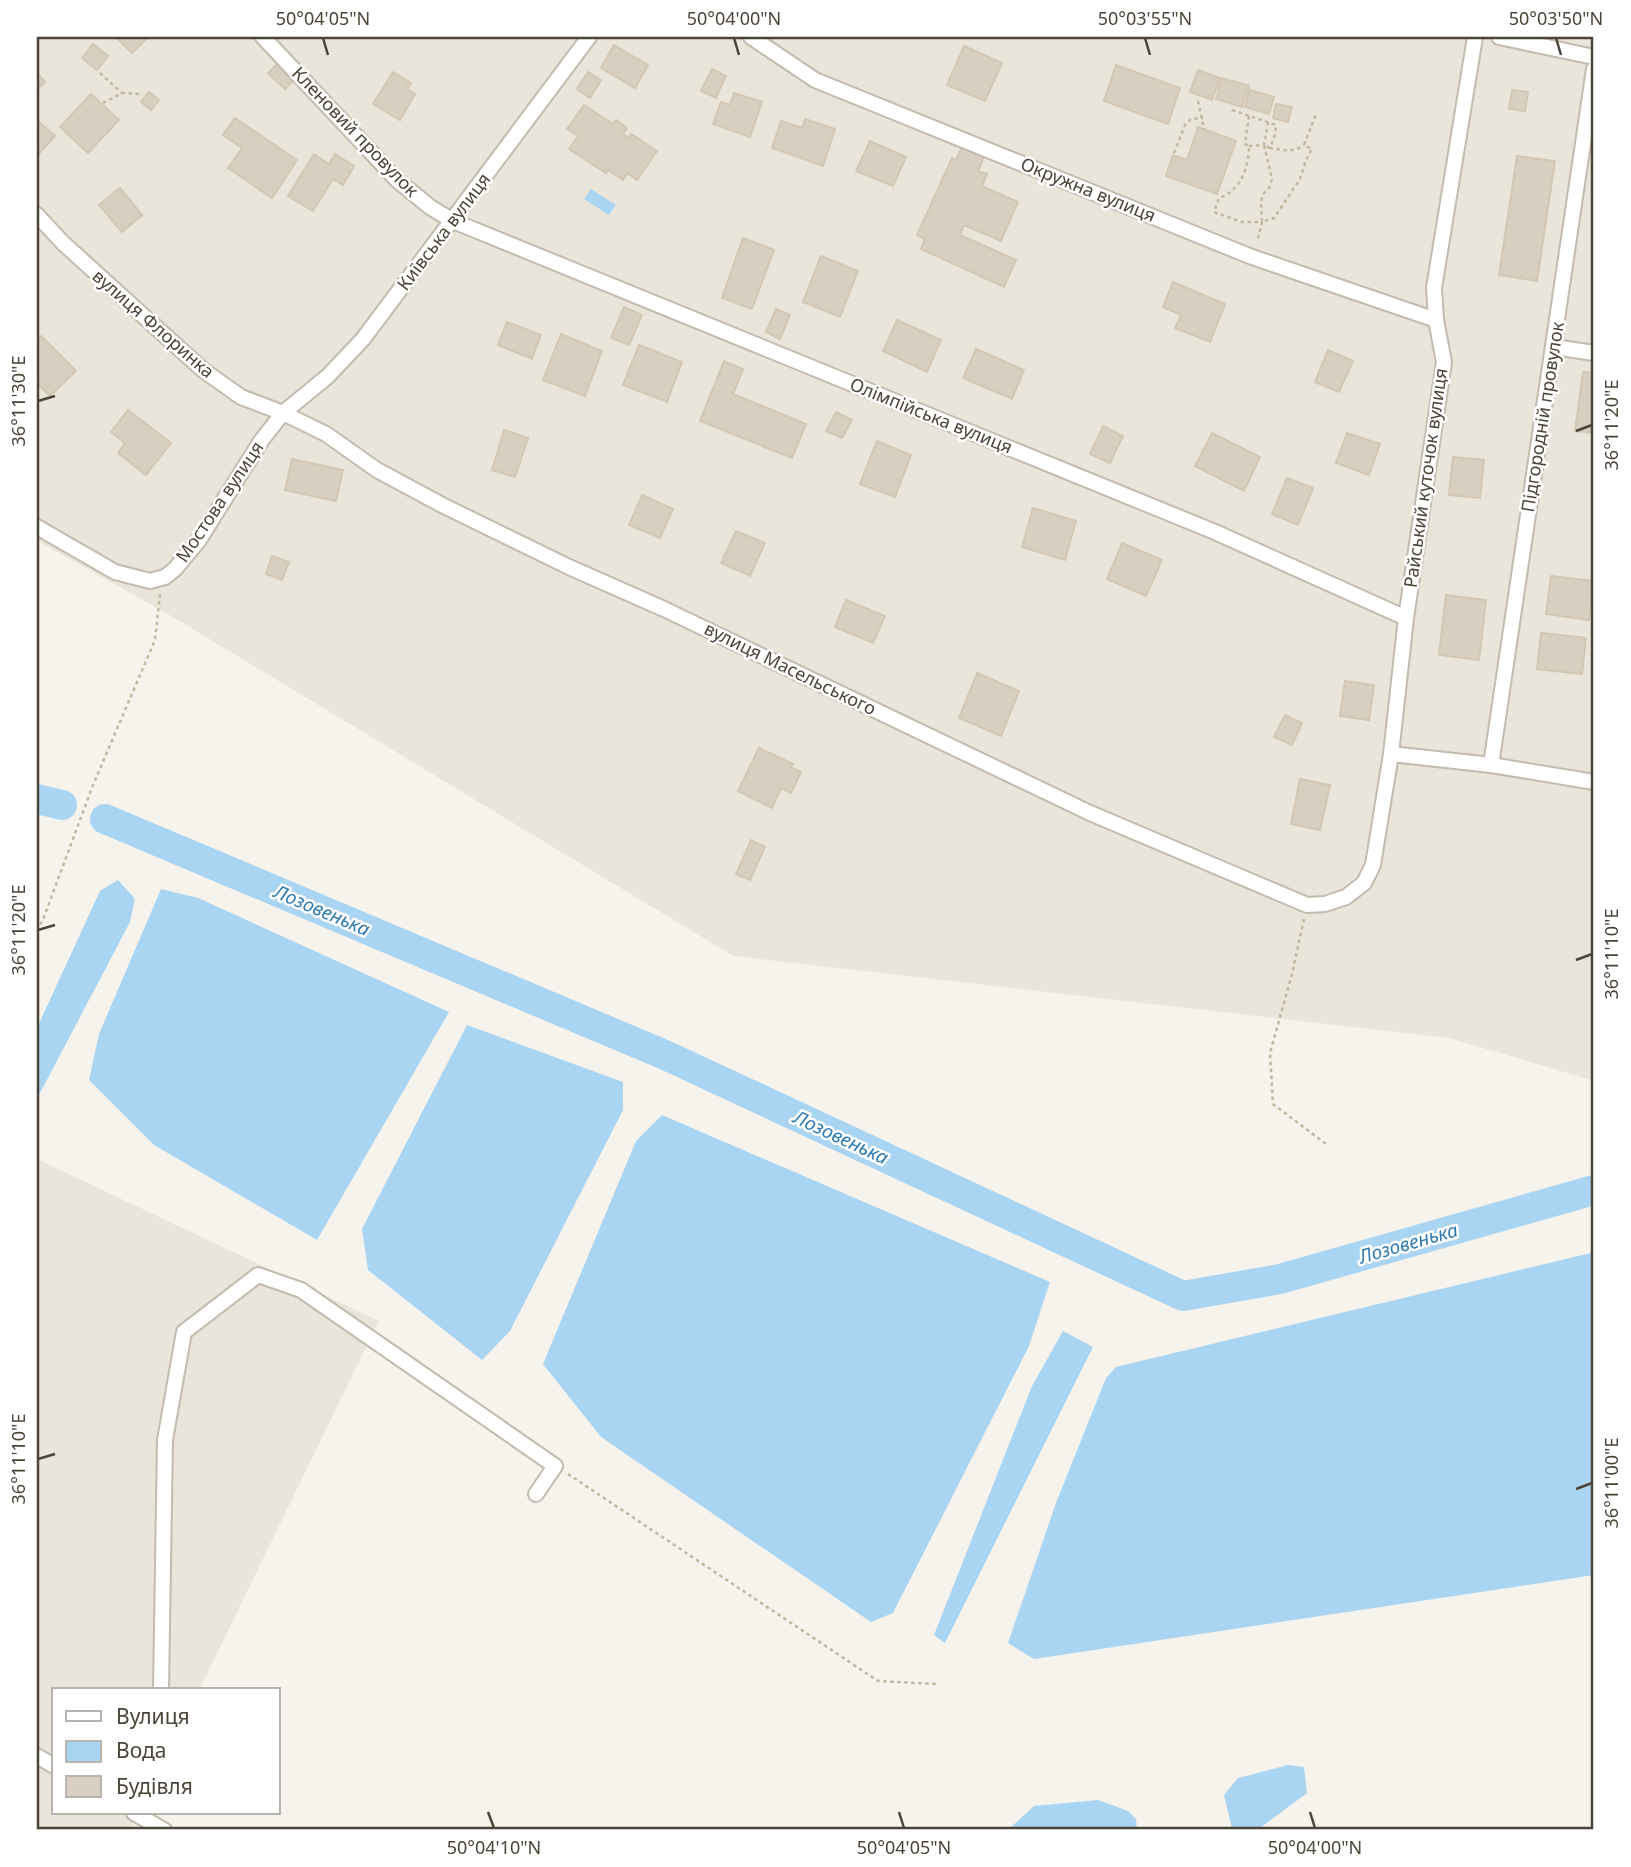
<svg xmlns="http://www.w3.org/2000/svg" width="1631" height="1867" viewBox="0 0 1631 1867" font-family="'Noto Sans',sans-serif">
<rect width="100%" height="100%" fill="#f6f3ec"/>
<!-- residential -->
<path fill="#eae5da" d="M37,37h1523l18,4 7,-4h9v1044l-145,-43 -716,-82 -560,-339 -136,-76z
M37,1159l342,162 -180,369h-145v123h85l-9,17h-93z"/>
<!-- water -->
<path fill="#a9d4f2" d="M591,189l25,16 -7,10 -25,-16z
M118,880l17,19 -5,23 -91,173 -2,-1v-66l63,-137z
M161,889l37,9 251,114 -132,228 -163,-95 -65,-65 10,-46z
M467,1025l156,57v28l-113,221 -28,29 -114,-90 -6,-41z
M662,1115l388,167 -21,64 -136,267 -22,9 -270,-185 -58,-73 93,-223z
M1591,1253l3,1v321l-560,84 -26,-16 48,-140 50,-125 10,-11z
M1063,1331l30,16 -148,296 -11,-8 98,-249z
M1288,1765l16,2 3,26 -50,37h-19l-6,-2 -8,-33 14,-17z
M1098,1800l30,11 8,8 1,11h-129l26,-24z"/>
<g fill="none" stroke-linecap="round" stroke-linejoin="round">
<!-- river -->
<path stroke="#a9d4f2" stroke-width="30" d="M37,799l25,6
M105,819l560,236 518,241 97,-17 314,-89"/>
</g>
<!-- building -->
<path fill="#d8cfc1" stroke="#d3c7b4" stroke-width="2" d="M116,37h32l-16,16z
M93,44l15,12 -11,14 -15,-12z
M614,45l34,20 -13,23 -34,-20z
M964,46l38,17 -17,38 -38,-16z
M277,64l17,16 -9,9 -17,-16z
M1116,65l64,23 -12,36 -64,-23z
M712,69l14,7 -10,22 -15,-7z
M1198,70l22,8 -8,22 -22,-8z
M393,72l18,11 -4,6 8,5 -15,26 -27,-16z
M588,72l13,8 -11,18 -13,-9z
M37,73l8,9 -8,8z
M1222,78l27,8 -7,21 -26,-8z
M1250,90l24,7 -5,17 -24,-7z
M1512,90l16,2 -3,19 -16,-2z
M149,92l10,8 -8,10 -10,-8z
M734,93l28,9 -12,35 -37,-13 8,-22 9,3z
M91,94l28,26 -31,33 -28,-26z
M1276,104l16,3 -4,15 -15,-4z
M584,105l29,19 3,-4 11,8 -4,6 6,4 2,-4 26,17 -20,29 -10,-7 -4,7 -15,-10 -2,3 -37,-24 9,-13 -11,-7z
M235,118l62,42 -25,38 -44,-30 14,-20 -19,-13z
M805,119l30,10 -12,37 -51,-18 9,-27 21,7z
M38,121l17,15 -18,20v-33z
M1198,127l38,14 -19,53 -51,-18 7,-21 14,5z
M870,141l36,16 -13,29 -37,-15z
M962,147l22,10 -6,14 9,3 -5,12 36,16 -17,39 -37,-16 -4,10 56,25 -12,27 -83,-38 4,-10 -8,-4 35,-77 4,2z
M314,154l15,10 6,-10 19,12 -11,19 -10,-6 -20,32 -25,-15z
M1517,156l38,5 -18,120 -38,-6z
M120,188l22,27 -20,17 -23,-27z
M743,238l31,12 -22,59 -30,-11z
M821,256l37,15 -18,46 -37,-15z
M1173,282l52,22 -15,38 -35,-14 6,-13 -18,-8z
M624,307l18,8 -13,30 -18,-7z
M776,309l14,6 -10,24 -14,-7z
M897,320l44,20 -14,32 -44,-21z
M507,322l34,13 -9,24 -34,-14z
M561,334l41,17 -17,45 -42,-16z
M41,336l35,35 -26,25 -13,-13v-43z
M639,345l43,17 -15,40 -44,-17z
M976,349l48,21 -12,29 -49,-21z
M1328,350l25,11 -14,31 -24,-10z
M724,361l19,8 -10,25 73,30 -14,34 -92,-37z
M1583,372l11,1v60l-19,-2z
M128,410l43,33 -25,32 -28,-22 7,-10 -14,-11z
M836,412l16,8 -10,18 -16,-7z
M1103,426l20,10 -13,27 -20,-9z
M504,430l24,8 -13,39 -23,-7z
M1212,433l48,24 -16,34 -49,-25z
M1347,433l33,11 -11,31 -33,-12z
M877,441l34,14 -16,42 -35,-13z
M1453,457l31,3 -4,38 -31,-3z
M292,459l51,11 -7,31 -51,-11z
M1287,478l26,10 -15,37 -26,-11z
M642,495l31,14 -13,29 -31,-13z
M1033,508l43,13 -11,39 -43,-13z
M736,531l29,12 -15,33 -29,-13z
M1122,543l40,17 -16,36 -39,-17z
M272,556l17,6 -7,18 -16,-6z
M1551,576l43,5 -5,39 -43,-6z
M1446,595l40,5 -7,60 -40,-5z
M846,600l39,16 -12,27 -38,-16z
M1541,633l45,5 -4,36 -45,-5z
M977,673l42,18 -18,45 -42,-18z
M1345,681l29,4 -5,35 -29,-4z
M1285,715l17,8 -10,22 -18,-8z
M759,748l34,16 -2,3 10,5 -10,21 -10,-5 -9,20 -34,-17z
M1300,779l30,6 -10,45 -29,-6z
M751,840l14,7 -15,33 -14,-6z"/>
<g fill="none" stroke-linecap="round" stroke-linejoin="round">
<defs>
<path id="minor" d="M263,37l134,143 33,27 23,14 762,311 191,86
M751,37l64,43 437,177 184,63
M1499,37l95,20
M37,215l26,28 140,127 38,27 42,16 43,21 51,36 65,35 127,62 95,42 426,204 217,92 18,-1 21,-7 18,-14 9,-18 18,-111 15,-136 38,-256 -8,-42 -2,-32 41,-251
M1554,347l40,6
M37,527l78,45 35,9 15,-4 10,-8 24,-29 62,-99 22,-28 45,-37 35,-37 226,-302
M1391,754l100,11 103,17
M1491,765l103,-696
M161,1690l4,-250 19,-108 74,-57 43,15 254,176 -19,28
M37,1756l17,10
M134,1813l30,17"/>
</defs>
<!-- minor casing -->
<use href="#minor" stroke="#c2bbae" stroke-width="18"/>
<!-- path -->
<path stroke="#c4b79f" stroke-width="2.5" stroke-dasharray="3.5 3.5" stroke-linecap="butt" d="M100,73l22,20
M1198,101l6,28
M103,103l19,-10 19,1
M1232,110l44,15 -1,10 -5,13c12,2 24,5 34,-3
M1249,116l-4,28 4,2c0,20 -8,45 -30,52l-5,14 28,10h20l-5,20
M1249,146l15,-1 4,-23
M1270,148l-6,-3 8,34 -3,9 -6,6 -2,9 1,19 12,-4 26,-39 6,-19 6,-11 -8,-4 12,-31
M1174,153l11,-28 6,-6 12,-1
M1304,919l-12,55 -22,79 3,51 53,40
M37,931l7,-14 49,-132 62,-145 5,-46
M568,1474l310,207 58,3"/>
<!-- minor -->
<use href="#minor" stroke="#fff" stroke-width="14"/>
</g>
<!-- ticks -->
<path fill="none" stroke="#4b4439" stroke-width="2.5" d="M323,38l5,17M734,38l5,17M1145,38l5,17M1556,38l5,17M38,401l17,-5M1576,431l16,-6M38,930l17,-5M1576,960l16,-6M38,1459l17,-5M1576,1489l16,-6M488,1812l6,16M899,1812l5,16M1310,1812l5,16"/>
<g text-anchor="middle" stroke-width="5" stroke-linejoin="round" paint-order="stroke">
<!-- street labels -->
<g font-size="18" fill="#4b4439" stroke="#fff">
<text transform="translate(355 132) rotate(46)" y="6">Кленовий провулок</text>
<text transform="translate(1088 190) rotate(22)" y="6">Окружна вулиця</text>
<text transform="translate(444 232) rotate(-53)" y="6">Київська вулиця</text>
<text transform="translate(153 324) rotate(41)" y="6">вулиця Флоринка</text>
<text transform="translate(931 416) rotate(22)" y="6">Олімпійська вулиця</text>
<text transform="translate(1543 417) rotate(-81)" y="6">Підгородній провулок</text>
<text transform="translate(1426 478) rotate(-82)" y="6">Райський куточок вулиця</text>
<text transform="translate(220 502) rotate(-56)" y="6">Мостова вулиця</text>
<text transform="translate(790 669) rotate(26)" y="6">вулиця Масельського</text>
</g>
<!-- water labels -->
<g font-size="19" font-style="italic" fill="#2e7ab2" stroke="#fff">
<text transform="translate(322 910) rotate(23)" y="7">Лозовенька</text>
<text transform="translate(841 1137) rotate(25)" y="7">Лозовенька</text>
<text transform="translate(1408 1243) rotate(-16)" y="7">Лозовенька</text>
</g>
</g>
<!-- border -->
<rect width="1631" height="1867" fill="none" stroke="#ffffff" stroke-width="77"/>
<!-- legend -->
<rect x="52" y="1688" width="228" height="126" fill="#ffffff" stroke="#b7b4b0" stroke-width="2"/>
<rect x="66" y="1711" width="35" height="10" fill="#ffffff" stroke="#b7b4b0" stroke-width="2"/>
<text x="116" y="1724" font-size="21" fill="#4b4439">Вулиця</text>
<rect x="66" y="1741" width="35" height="21" fill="#a9d4f2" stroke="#b7b4b0" stroke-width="2"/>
<text x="116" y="1758" font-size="21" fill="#4b4439">Вода</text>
<rect x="66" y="1776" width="35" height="21" fill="#d8cfc1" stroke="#b7b4b0" stroke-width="2"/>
<text x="116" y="1794" font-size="21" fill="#4b4439">Будівля</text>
<rect x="38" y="38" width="1554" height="1790" fill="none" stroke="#4b4439" stroke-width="2.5"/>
<g font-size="18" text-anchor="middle" fill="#4b4439">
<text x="323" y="25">50°04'05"N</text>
<text x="734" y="25">50°04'00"N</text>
<text x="1145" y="25">50°03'55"N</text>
<text x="1556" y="25">50°03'50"N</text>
<text transform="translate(19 401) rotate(-90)" y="6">36°11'30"E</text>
<text transform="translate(1612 425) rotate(-90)" y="6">36°11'20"E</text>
<text transform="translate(19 930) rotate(-90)" y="6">36°11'20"E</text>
<text transform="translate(1612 954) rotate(-90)" y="6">36°11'10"E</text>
<text transform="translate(19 1459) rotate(-90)" y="6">36°11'10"E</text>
<text transform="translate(1612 1483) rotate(-90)" y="6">36°11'00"E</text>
<text x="494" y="1854">50°04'10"N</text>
<text x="904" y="1854">50°04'05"N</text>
<text x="1315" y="1854">50°04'00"N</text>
</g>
</svg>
